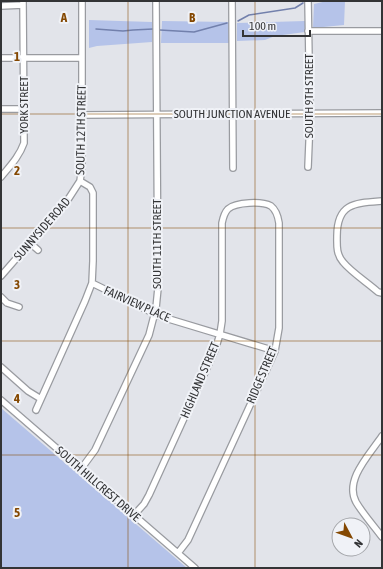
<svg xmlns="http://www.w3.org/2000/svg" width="383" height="569" viewBox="0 0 383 569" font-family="'Asap Condensed',sans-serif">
<rect width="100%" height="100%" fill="#e2e4ea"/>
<!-- green -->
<path fill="#b5c3e9" d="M327,1h18l-1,24 -31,3 1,-24z
M89,20l63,2v20l-55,4 -8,2z
M162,21l67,1 1,21h-69z
M305,21v11l-30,4 -10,4 -28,1v-18z
M1,408l186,160h-186z"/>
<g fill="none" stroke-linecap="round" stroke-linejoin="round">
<!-- stream -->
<path stroke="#7280ac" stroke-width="1.5" d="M238,21l11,-6 46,-7 8,-5
M96,29l27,2 10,-1 20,-1
M160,30l34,2 33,-9"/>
<defs>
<path id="minor" d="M232,1l1,167
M1,6l22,-1
M308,31h74
M1,58h81
M1,109h23
M82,115l300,-2
M308,167l2,-48 -2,-118
M1,177c9,-11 18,-20 23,-34l-1,-142
M382,201c-27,2 -45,2 -45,35 0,9 -1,18 6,26 8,10 25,21 35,30l4,1
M30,243l8,7
M1,276l68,-78 11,-17 2,-14v-166
M92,283l67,33 116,35
M1,297l6,6 12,4
M1,367l27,24 13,8
M1,400l194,168
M36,410l49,-109 7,-18 1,-22v-68l-3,-6 -10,-6
M382,436c-12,18 -38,44 -26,66 7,12 18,24 26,35
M81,469l14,-19 54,-115 7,-27 2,-20 -2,-287
M134,515l10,-11 5,-9 66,-145 5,-16 2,-13v-98c1,-5 2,-10 6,-14 8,-7 34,-8 43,-3 5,4 7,10 8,17v105l-4,23 -87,189 -10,13"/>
</defs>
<!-- minor casing -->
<use href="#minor" stroke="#999ba0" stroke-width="8"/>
<!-- minor -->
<use href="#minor" stroke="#fff" stroke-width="5.5"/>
</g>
<!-- grid -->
<path fill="none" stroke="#844802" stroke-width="1" stroke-opacity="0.55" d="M128,1v567M255,1v567M1,114h381M1,228h381M1,341h381M1,455h381"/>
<g text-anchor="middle" stroke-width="4" stroke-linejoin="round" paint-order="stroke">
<!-- street labels -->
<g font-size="12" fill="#333436" stroke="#f0f2f7">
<text transform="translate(309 96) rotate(-90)" y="4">SOUTH 9TH STREET</text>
<text transform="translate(24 105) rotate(-90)" y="4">YORK STREET</text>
<text x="232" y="118">SOUTH JUNCTION AVENUE</text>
<text transform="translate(81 130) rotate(-89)" y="4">SOUTH 12TH STREET</text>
<text transform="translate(42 229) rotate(-49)" y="4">SUNNYSIDE ROAD</text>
<text transform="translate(157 244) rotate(-90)" y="4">SOUTH 11TH STREET</text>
<text transform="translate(137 304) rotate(24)" y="4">FAIRVIEW PLACE</text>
<text transform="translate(262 375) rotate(-67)" y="4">RIDGE STREET</text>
<text transform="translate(200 380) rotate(-67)" y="4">HIGHLAND STREET</text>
<text transform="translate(98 484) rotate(41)" y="4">SOUTH HILLCREST DRIVE</text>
</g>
</g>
<g font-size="13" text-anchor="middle" font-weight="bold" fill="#844802" stroke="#f0f2f7" stroke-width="4" stroke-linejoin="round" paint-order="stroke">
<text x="64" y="22">A</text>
<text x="192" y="22">B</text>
<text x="17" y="61">1</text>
<text x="17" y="175">2</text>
<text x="17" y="289">3</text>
<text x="17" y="403">4</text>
<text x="17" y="517">5</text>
</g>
<!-- border -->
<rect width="383" height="569" fill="none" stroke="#333436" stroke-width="4"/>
<!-- north arrow -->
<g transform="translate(351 537) rotate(131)"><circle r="19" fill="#f0f2f7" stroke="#a4a6aa"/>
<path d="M0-3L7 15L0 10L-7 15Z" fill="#844802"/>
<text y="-6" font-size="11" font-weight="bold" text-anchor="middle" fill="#333436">N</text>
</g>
<!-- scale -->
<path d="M243 30v6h67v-6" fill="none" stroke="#333436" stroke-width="2"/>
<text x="249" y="30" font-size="12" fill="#333436" stroke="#f0f2f7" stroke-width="3" paint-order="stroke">100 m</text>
</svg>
